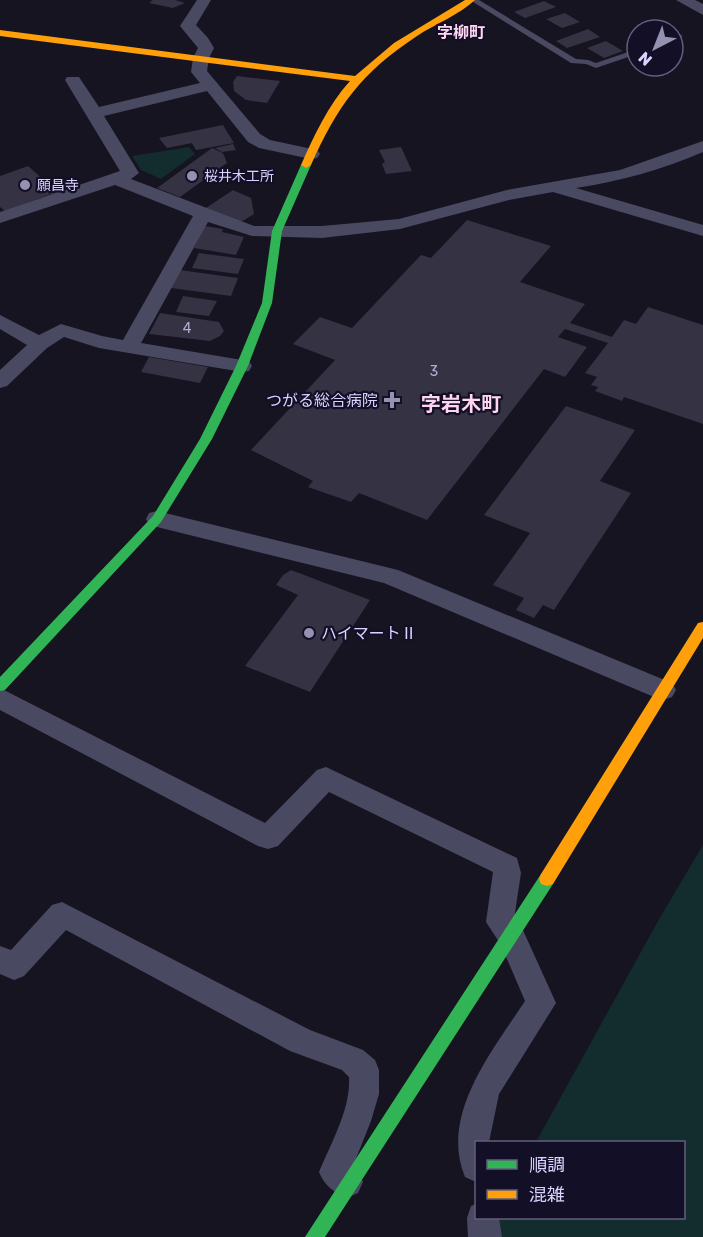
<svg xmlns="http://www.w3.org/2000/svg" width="703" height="1237" viewBox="0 0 703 1237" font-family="Rubik,'Noto Sans JP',sans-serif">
<rect width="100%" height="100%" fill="#161421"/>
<!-- green -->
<path fill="#132c2d" d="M189,147l6,7 -34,25 -20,-9 -9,-14z
M703,845v392h-219l11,-19h189v-76h-148l122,-221z"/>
<!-- building -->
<path fill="#343243" d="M153,0h22l10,3 -12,5 -24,-5z
M544,1l12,6 -31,11 -11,-6z
M565,13l15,9 -18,6 -16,-9z
M588,29l12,8 -33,11 -11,-7z
M606,41l17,10 -19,7 -17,-10z
M237,76l43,5 -13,22 -21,-3 -12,-9 -1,-9z
M223,125l11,18 -38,7 -4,-7 -25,5 -8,-10z
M233,144l3,6 -14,2 -7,-4z
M401,147l11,24 -26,3 -4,-10 3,-2 -6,-12z
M212,148l11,5 4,10 -47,34 -23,-9z
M28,166l32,28 -5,2 -4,-2 -46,17 -5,-4v-31z
M233,190l18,8 3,16 -13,8 -35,-14z
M467,220l84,26 -31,36 65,22 -15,19 42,14 12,-17 12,4 12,-17 55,18v99l-79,-27 -2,4 -27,-10 3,-4 -7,-2 6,-8 -12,-4 23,-30 -43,-14 -7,8 29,10 -22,30 -21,-8 -117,151 -68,-27 -8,9 -43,-15 5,-6 -62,-31 84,-90 -42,-16 27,-27 32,11 69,-73 10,3z
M205,226l18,3 -1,3 22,5 -8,18 -42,-7z
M199,253l45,6 -6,15 -46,-6z
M180,270l58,8 -7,18 -60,-8z
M183,296l34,5 -8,15 -33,-4z
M160,313l59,9 5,9 -4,5 -10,5 -61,-7z
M149,357l59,10 -8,16 -59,-11z
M566,406l69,24 -35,51 31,12 -77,117 -11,-5 -9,13 -18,-8 8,-12 -31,-13 37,-52 -46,-18z
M291,570l79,30 -60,92 -65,-26 53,-71 -22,-10 7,-10z"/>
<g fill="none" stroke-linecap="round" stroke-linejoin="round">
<!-- lane -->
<path fill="#4a4962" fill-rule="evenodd" d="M470,0h9l97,59 12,1 8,3 41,-14v5l-41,14 -10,-4 -15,-1z
M679,34l4,2 -10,4v-5z"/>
<!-- street -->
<path fill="#4a4962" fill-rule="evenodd" d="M197,0h14l-15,25 12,13 6,10 -5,10 -2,13 53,63 10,6 47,10 3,4 -3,4 -6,1 -52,-11 -11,-6 -41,-51 -103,25 35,57 -8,6 123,47h68l77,-7 108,-29 113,-20 83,-29v11c-42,18 -82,29 -127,36l127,37v11l-150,-44 -44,8 -109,29 -78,9 -70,-2 -44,-14 -67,121 101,17 7,1 3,5 -3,5 -7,1 -143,-24 -35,-11 -17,11 -40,38 -7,2v-18l27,-25 -27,-16v-14l39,20 22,-11 41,12 21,4 70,-124 -78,-31 -115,38v-11l120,-41 -55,-91 2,-3h12l20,30 101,-24 -9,-11 2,-14 5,-10 -18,-22z
M676,0h19l8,4v11z
M157,511l241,59 274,113 4,7 -4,7 -9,3 -9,-3 -270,-114 -235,-58 -3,-6 3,-6z
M0,688l265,135 52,-53 9,-3 191,91 4,15 -7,46 8,9 34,75 -57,91 -10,48h-13v40l-11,-5c-26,-62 28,-127 60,-176l-24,-56 -15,-23 7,-50 -164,-80 -51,54 -10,3 -10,-3 -258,-136z
M62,902l248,128 53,20 12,10 4,10v24l-8,27 -18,45 5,5 5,11 -5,11 -11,5c-14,-6 -22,-12 -28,-26 12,-29 32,-63 30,-95l-7,-7 -52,-19 -224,-121 -42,46 -10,4 -14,-6v-28l11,4 41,-45z
M476,1204v14h23l3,19h-34l-1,-19 4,-12z"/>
<!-- fast -->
<path fill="#30b455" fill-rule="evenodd" d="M306,162l5,3 -29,66 -10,72 -24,63 -36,73 -51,83 -156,168 -5,1v-14l153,-161 47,-77 36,-73 26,-63 10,-72 29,-66z
M547,872l6,2 2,5 -2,5 -228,353h-20l236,-363z"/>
<!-- slow -->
<path fill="#ff9f0a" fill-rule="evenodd" d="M465,0h10c-16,15 -40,24 -58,36 -56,37 -79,69 -106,129l-5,3 -5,-3c13,-29 27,-60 49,-84l-350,-45v-6l355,46 39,-33z
M703,622v16l-150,246 -6,2 -6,-2 -2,-5 2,-5 157,-251z"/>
</g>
<!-- markers -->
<g fill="#9591b1" stroke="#130f26" stroke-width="2">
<circle cx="192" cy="176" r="6"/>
<circle cx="25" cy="185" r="6"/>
<path d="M389 391h6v6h6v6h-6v6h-6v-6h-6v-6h6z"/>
<circle cx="309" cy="633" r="6"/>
</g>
<g text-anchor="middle" stroke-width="4.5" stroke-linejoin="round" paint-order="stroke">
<!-- far-poi labels -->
<g font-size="14" fill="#d9d4ff" stroke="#130f26" text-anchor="start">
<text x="204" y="181">桜井木工所</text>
<text x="37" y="190">願昌寺</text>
</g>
<!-- number labels -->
<g font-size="14" fill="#b0acd0">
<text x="187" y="333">4</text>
<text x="434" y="376">3</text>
</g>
<!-- far-quarter labels -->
<g font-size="16" font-weight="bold" fill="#ffd6f0" stroke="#130f26">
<text x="461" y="38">字柳町</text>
</g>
<!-- poi labels -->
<g font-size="16" fill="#d9d4ff" stroke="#130f26" text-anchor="end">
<text x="378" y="406">つがる総合病院</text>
<text x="321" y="639" text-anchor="start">ハイマートⅡ</text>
</g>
<!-- quarter labels -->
<g font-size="20" font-weight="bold" fill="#ffd6f0" stroke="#130f26">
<text x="461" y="411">字岩木町</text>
</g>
</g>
<!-- legend -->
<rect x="475" y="1141" width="210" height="78" fill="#130f26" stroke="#625e7d" stroke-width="1.5"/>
<rect x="487" y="1160" width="30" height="9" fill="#30b455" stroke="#625e7d" stroke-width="1.5"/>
<text x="529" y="1171" font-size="18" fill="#d9d4ff">順調</text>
<rect x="487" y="1190" width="30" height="9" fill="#ff9f0a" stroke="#625e7d" stroke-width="1.5"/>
<text x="529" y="1201" font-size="18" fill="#d9d4ff">混雑</text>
<!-- north arrow -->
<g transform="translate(655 48) rotate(222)"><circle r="28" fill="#130f26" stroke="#625e7d" stroke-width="1.5"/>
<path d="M0-4.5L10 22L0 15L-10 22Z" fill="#9591b1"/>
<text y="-9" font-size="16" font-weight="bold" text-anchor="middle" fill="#d9d4ff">N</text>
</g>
</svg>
